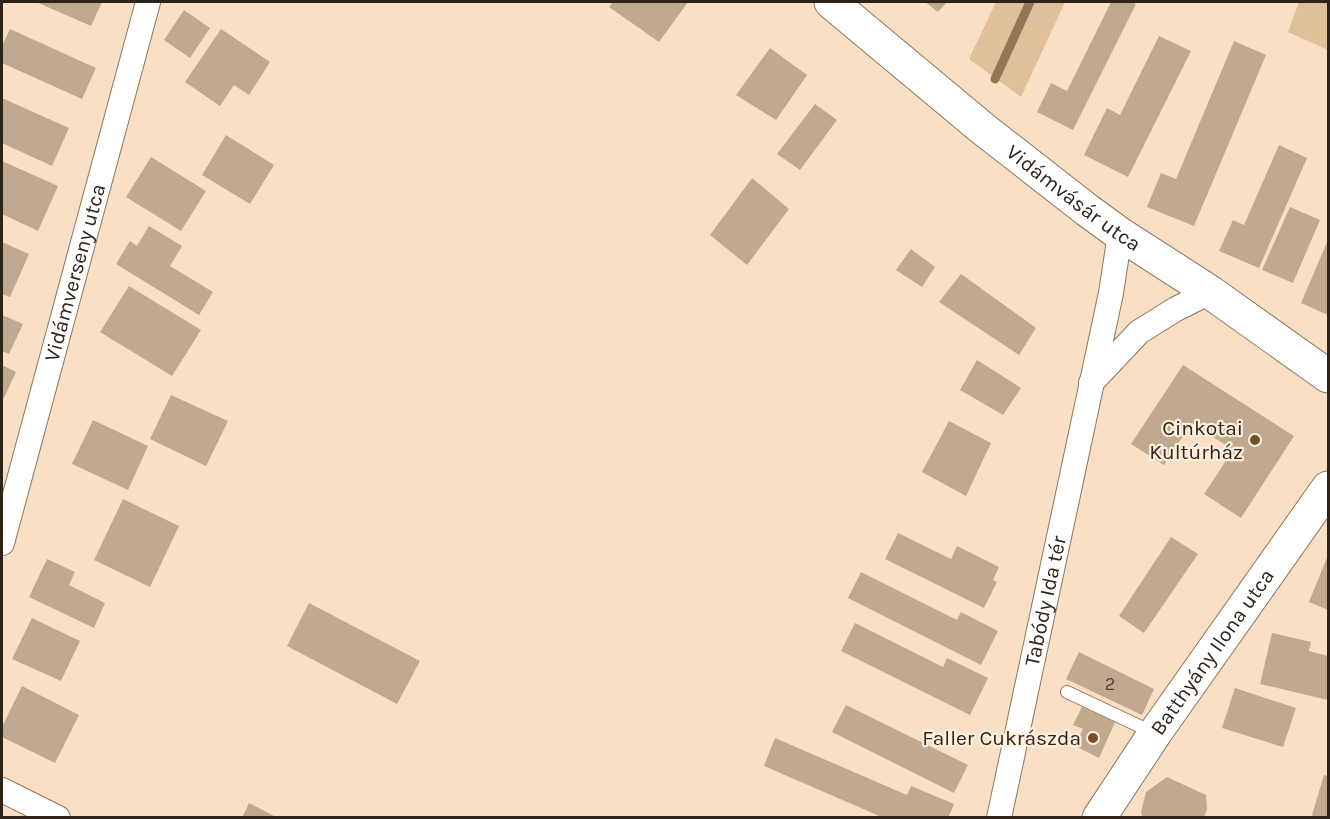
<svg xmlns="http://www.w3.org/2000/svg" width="1330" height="819" viewBox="0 0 1330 819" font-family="Karla,sans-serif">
<rect width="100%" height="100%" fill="#f9dfc4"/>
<!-- green -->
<path fill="#e0bf9b" d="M996,2h69l-44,95 -52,-38z
M1299,2h29v48l-40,-18z"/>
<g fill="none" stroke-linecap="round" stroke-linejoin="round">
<!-- stream -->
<path stroke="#927656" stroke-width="9" d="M995,79l35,-77"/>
</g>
<!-- building -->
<path fill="#c1a98f" d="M36,2h66l-11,24z
M613,2h75l-29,40 -50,-35z
M925,2h22l-9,10z
M1111,2h19l6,2 -63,126 -36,-18 14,-29 16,8z
M184,10l26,18 -20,30 -26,-18z
M10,29l86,39 -14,31 -80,-36v-17z
M221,29l49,33 -21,33 -15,-10 -14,21 -35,-24z
M1159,36l32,15 -63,126 -44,-22 23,-47 13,7z
M1234,41l32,14 -72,171 -47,-19 14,-34 15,6z
M770,48l37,27 -31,45 -40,-25z
M2,98l67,30 -17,38 -50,-23z
M815,104l22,16 -37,50 -23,-16z
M226,135l48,30 -24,39 -48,-29z
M1279,145l28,13 -48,110 -40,-17 14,-31 11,5z
M151,157l55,34 -25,40 -55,-34z
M2,161l56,25 -20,45 -36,-17z
M752,178l37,31 -42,56 -37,-30z
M1290,207l30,13 -27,63 -31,-13z
M149,226l33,20 -12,20 43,26 -14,23 -83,-51 14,-23 7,5z
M1328,240v75l-27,-12z
M2,242l27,12 -19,43 -8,-3z
M911,249l24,18 -13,20 -26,-17z
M961,274l75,54 -17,27 -80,-53z
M129,286l72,44 -29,46 -72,-44z
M2,315l21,9 -14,30 -7,-3z
M977,360l44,28 -18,27 -43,-25z
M2,365l14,7 -14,30z
M1183,365l111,71 -53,82 -37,-24 29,-44 -41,-27 -28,42 -33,-21z
M171,395l57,26 -22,45 -56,-27z
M93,420l55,26 -20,44 -56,-26z
M949,421l42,22 -25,53 -44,-24z
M123,499l56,27 -29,61 -56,-27z
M898,533l53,26 6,-13 42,21 -6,13 4,2 -13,26 -99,-49z
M1171,537l27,17 -54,79 -25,-17z
M1328,555v55l-19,-8z
M47,559l28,13 -6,13 36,18 -11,25 -65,-31z
M861,572l96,48 4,-8 37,19 -17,34 -133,-67z
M309,603l111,58 -23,43 -110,-58z
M32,618l48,23 -19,40 -49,-22z
M855,623l88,44 4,-9 41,20 -18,37 -129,-64z
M1272,633l39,9 -2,9 19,5v44l-68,-16z
M1079,652l75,37 -12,26 -76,-36z
M22,686l57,29 -24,48 -53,-26v-10z
M1235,688l61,20 -13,39 -61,-19z
M846,705l122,60 -14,28 -122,-61z
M1082,707l33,15 -16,36 -24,-12 8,-17 -10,-4z
M775,738l132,57 4,-9 43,18 -6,14h-64l-120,-52z
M1324,775l4,1v42h-10l-6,-3z
M1167,777l39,18 1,14 -3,9h-61l-2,-6 5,-20z
M249,803l29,15h-36z"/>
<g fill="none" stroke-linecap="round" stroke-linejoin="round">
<defs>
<path id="lane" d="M1067,692l87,41"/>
<g id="street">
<path d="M1091,383l48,-51 37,-23 34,-17"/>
<path id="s1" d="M2,543l146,-541"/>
<path d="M2,790l56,28"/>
<path id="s2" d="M999,818l112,-525 9,-59"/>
</g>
<g id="secondary">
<path id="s3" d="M831,2l151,126 105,82 33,24 90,58 118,84"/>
<path id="s4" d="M1099,818l56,-85 173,-245"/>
</g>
</defs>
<!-- lane casing -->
<use href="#lane" stroke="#8d765e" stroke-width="14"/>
<!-- street casing -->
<use href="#street" stroke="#8d765e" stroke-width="26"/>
<!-- secondary casing -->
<use href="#secondary" stroke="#8d765e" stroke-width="35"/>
<!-- lane -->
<use href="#lane" stroke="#fff" stroke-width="12"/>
<!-- street -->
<use href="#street" stroke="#fff" stroke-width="24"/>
<!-- secondary -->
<use href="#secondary" stroke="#fff" stroke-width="33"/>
</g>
<!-- markers -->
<g fill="#725028" stroke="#feefde" stroke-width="2">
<circle cx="1255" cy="440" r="6"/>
<circle cx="1093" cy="738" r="6"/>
</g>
<g text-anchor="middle" stroke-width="4.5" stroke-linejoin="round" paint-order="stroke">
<!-- number labels -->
<g font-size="18" fill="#524436">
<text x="1110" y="690">2</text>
</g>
<!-- street labels -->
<g font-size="21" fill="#2d2319" stroke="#feefde">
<text dy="7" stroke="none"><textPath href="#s3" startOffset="312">Vidámvásár utca</textPath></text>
<text dy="7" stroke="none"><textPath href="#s1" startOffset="280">Vidámverseny utca</textPath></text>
<text dy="7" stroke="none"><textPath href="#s2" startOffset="222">Tabódy Ida tér</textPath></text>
<text dy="7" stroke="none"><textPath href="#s4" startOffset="201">Batthyány Ilona utca</textPath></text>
</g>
<!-- poi labels -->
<g font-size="21" fill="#2d2319" stroke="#feefde" text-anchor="end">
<text x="1243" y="435">Cinkotai<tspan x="1243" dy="24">Kultúrház</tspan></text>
<text x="1081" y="745">Faller Cukrászda</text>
</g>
</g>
<!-- border -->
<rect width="1330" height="819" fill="none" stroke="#2d2319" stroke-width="6"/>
</svg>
